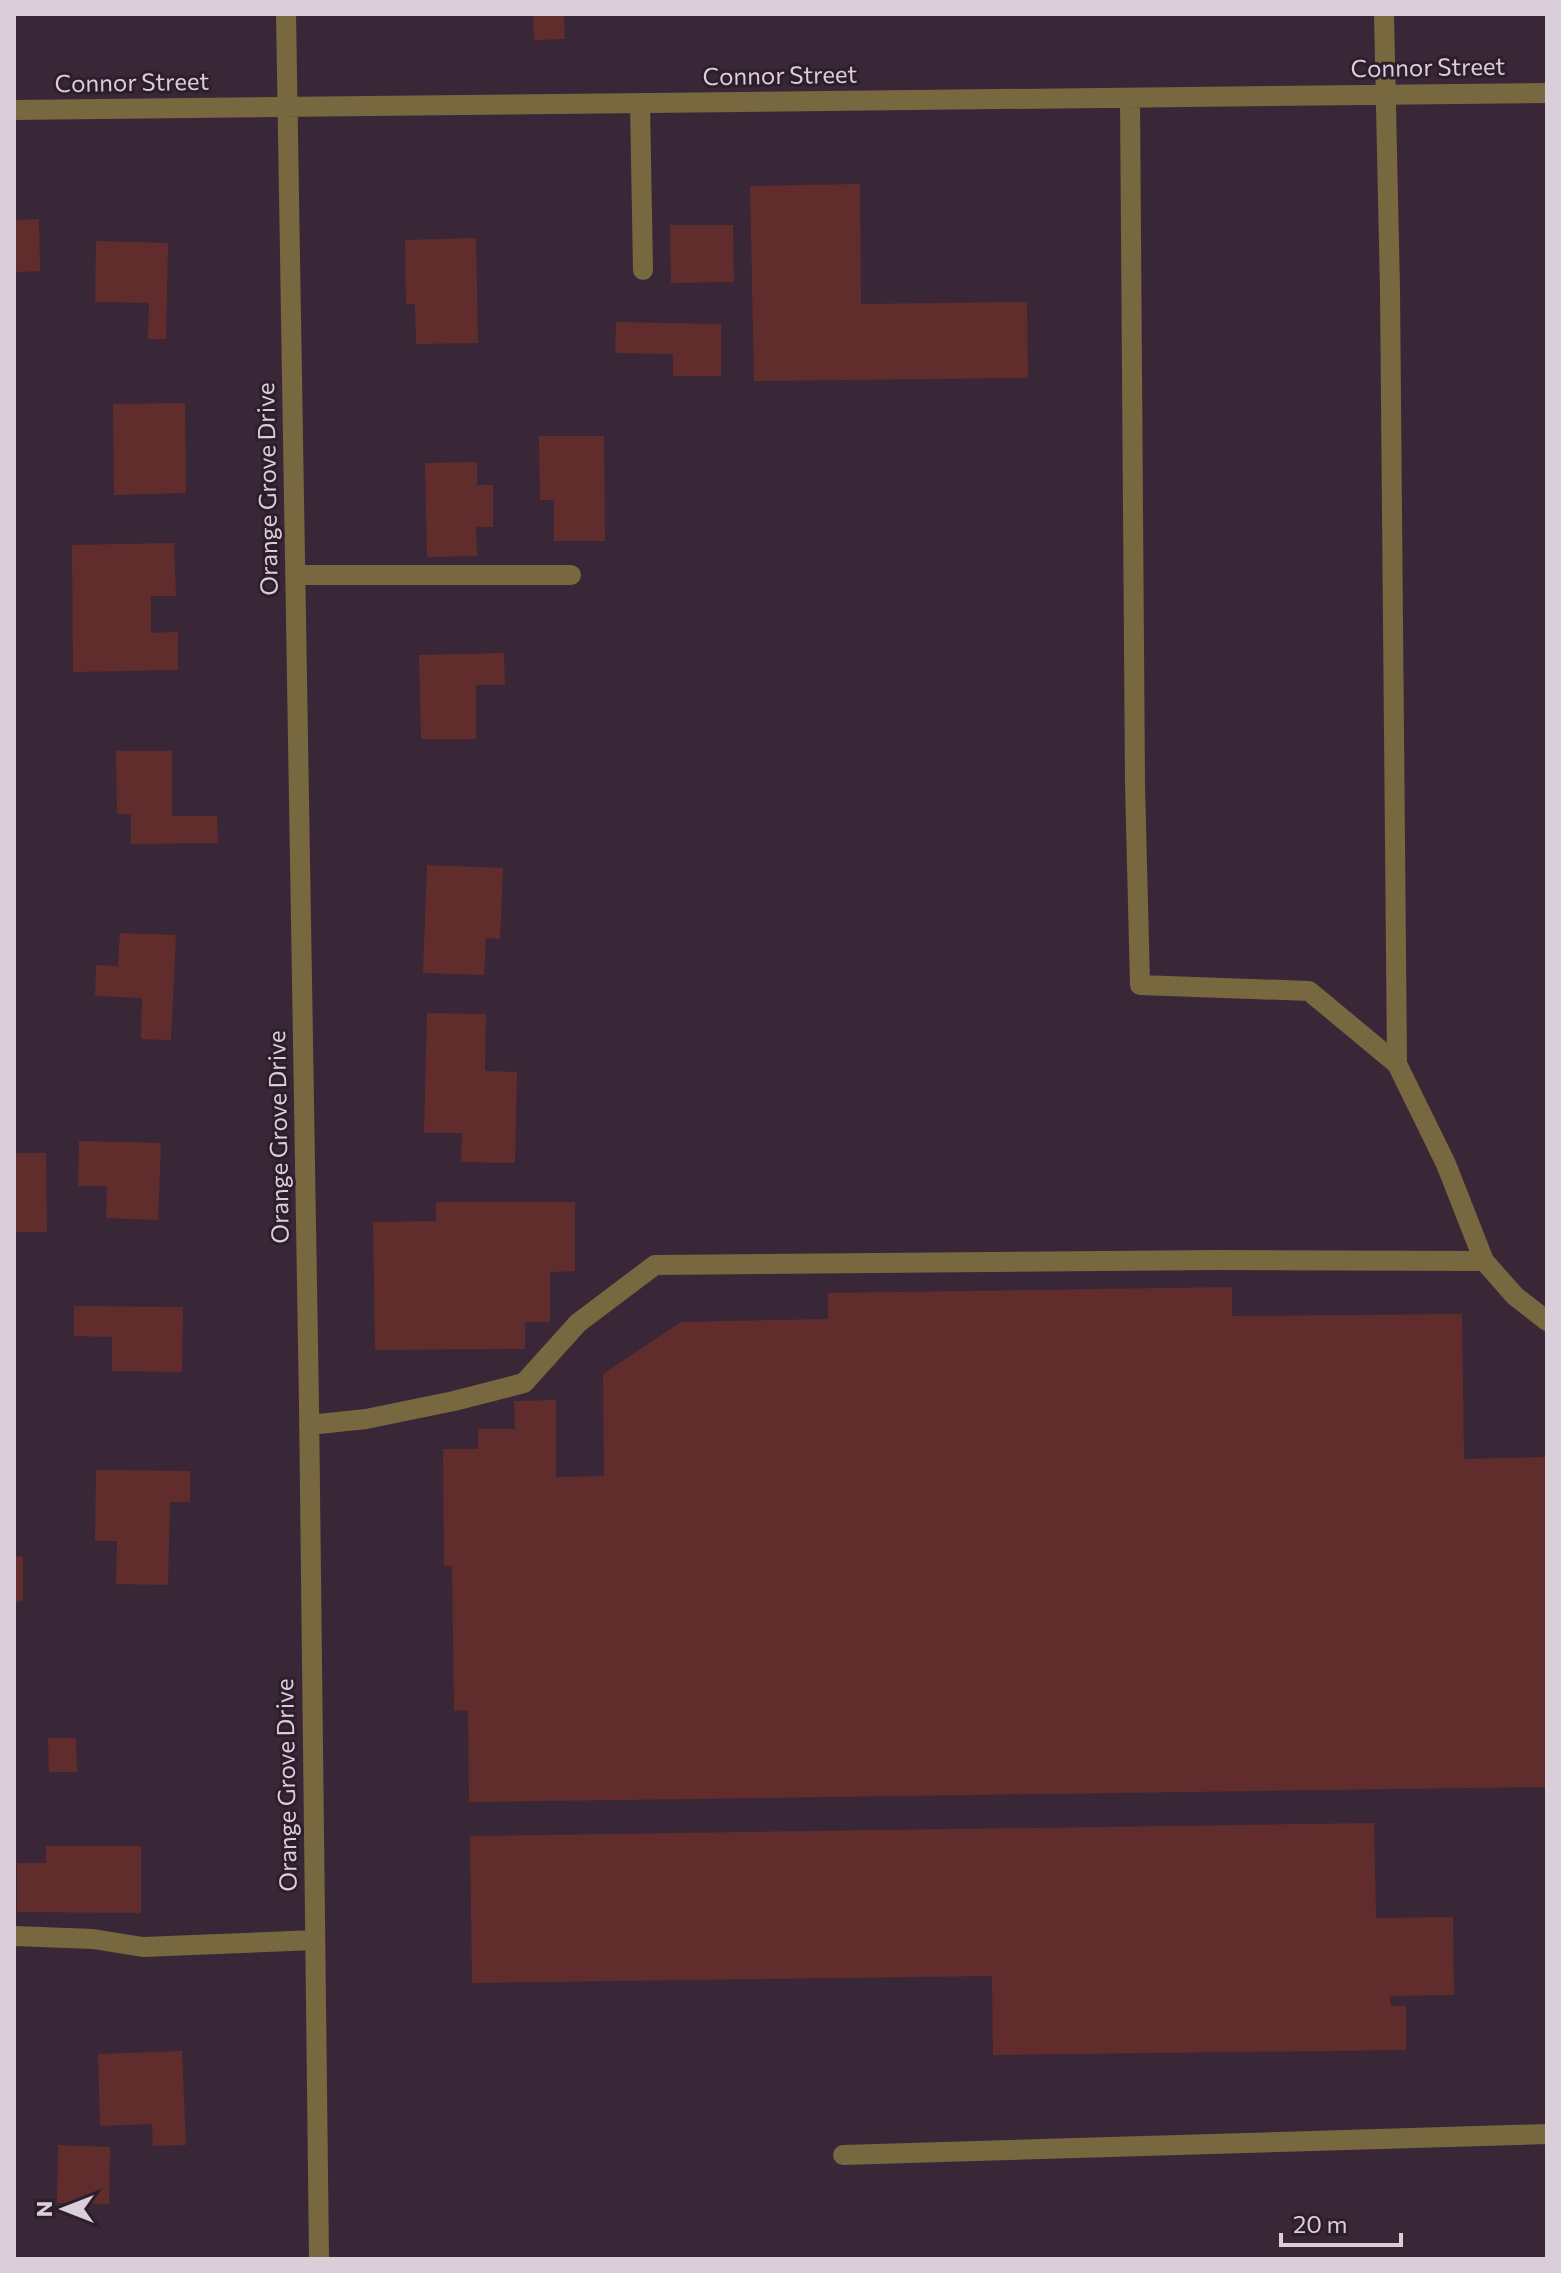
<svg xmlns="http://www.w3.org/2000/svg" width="1561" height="2273" viewBox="0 0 1561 2273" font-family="Commissioner,sans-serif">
<rect width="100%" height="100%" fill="#392737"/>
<!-- building -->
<path fill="#602d2c" d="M533,14h31l1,25 -31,1z
M860,184l1,120 166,-2 1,76 -274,3 -4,-195z
M39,219l1,52 -26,1v-52z
M670,225h63l1,57 -63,1z
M476,238l2,105 -62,1 -1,-40h-9l-1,-64z
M96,241l72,2 -2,96h-18l1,-36 -54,-1z
M616,322l105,2v52h-48v-22l-58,-1z
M185,403l1,90 -72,2 -1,-91z
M539,436h65l1,105h-51v-41h-14z
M477,462v23h16v42h-17l1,29 -50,1 -2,-94z
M174,543l2,53h-25v37l27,-1v38l-105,2 -1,-127z
M504,653l1,32h-29v54h-55l-2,-84z
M116,751h56v65h45l1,27 -87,1v-30h-14z
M427,865l76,3 -3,71 -14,-1 -2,37 -61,-2z
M120,933l56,2 -5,105 -30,-1 1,-41 -47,-2 1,-31 22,1z
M427,1013l59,1 -1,57 32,1 -2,91 -54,-1 1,-29h-38z
M79,1141l82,2 -3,77 -52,-2 1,-32h-29z
M14,1153h32l1,79h-33z
M436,1202h139v69l-25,1v50h-25v27l-150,1 -2,-128 63,-1z
M1232,1287v29l230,-2 2,145 83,-2v330l-1078,15 -1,-92 -14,1 -2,-145h-8l-1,-117h35v-20h37l-1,-28 42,-1v77l48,-1 -1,-102 78,-52 147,-3v-26z
M74,1306l109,1 -1,65 -70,-1v-34l-38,-1z
M96,1470l94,1v31h-20l-2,83 -52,-1 1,-43h-22z
M23,1556v45l-9,1v-45z
M48,1738h28l1,34h-28z
M1374,1823l2,95 77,-1 1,78 -64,1 1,10h15v44l-413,5 -1,-79 -520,7 -2,-147z
M46,1846h95v67l-124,-1v-49h29z
M182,2051l4,94 -33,1 -1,-22 -52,2 -2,-72z
M58,2145l52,2 -1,57 -52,-1z"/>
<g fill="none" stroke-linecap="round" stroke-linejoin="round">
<!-- minor -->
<path stroke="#776840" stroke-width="20" d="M286,14l23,1391 10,854
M1130,98l5,686 5,201 169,6 88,73 -7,-774 -6,-276
M640,103l3,167
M14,110l1533,-17
M295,575h276
M1397,1064l49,100 38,97
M309,1425l57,-6 88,-18 70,-18 54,-60 77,-58 565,-5 264,1 31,35 32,25
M14,1936l79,3 50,8 172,-7
M843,2155l704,-21"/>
</g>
<g text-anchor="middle" stroke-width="6" stroke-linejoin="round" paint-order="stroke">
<!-- street labels -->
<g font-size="24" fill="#daced9" stroke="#2e1e2d">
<text transform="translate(1428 68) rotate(-1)" y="8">Connor Street</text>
<text transform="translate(780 76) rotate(-1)" y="8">Connor Street</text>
<text transform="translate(132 83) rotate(-1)" y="8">Connor Street</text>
<text transform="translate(268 489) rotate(-91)" y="8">Orange Grove Drive</text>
<text transform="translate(279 1137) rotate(-91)" y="8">Orange Grove Drive</text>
<text transform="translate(287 1785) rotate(-91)" y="8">Orange Grove Drive</text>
</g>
</g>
<!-- border -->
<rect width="1561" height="2273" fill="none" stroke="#daced9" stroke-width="32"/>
<!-- north arrow -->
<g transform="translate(64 2209) rotate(270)" stroke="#2e1e2d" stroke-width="6" paint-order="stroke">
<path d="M0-6L14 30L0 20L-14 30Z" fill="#daced9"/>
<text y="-12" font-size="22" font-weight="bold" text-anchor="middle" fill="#daced9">N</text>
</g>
<!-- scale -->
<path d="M1281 2233v12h120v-12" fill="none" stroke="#daced9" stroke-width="4"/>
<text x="1293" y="2233" font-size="24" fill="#daced9" stroke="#2e1e2d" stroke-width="6" paint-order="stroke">20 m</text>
</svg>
